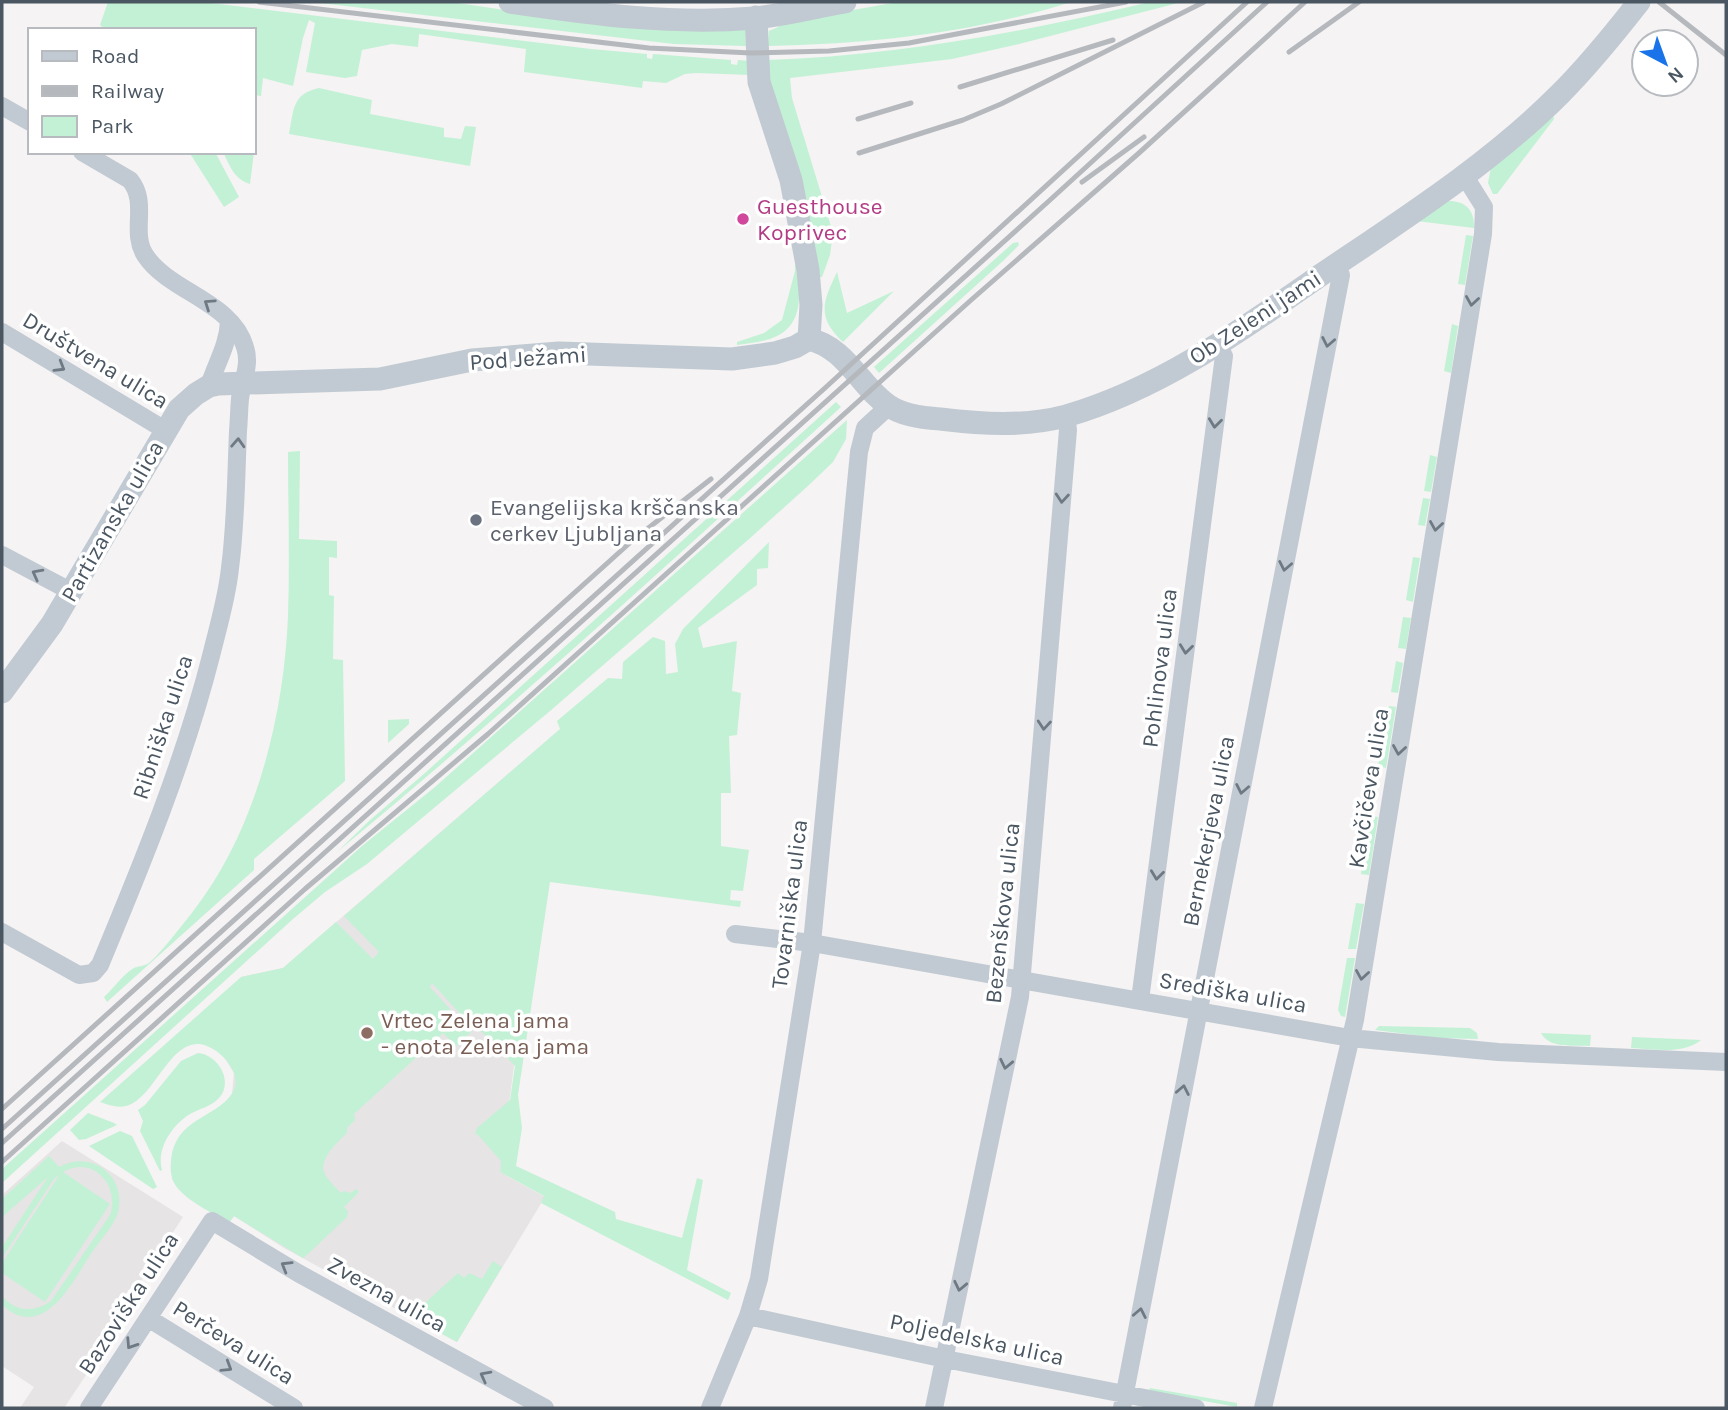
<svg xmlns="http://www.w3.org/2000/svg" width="1728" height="1410" viewBox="0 0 1728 1410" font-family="Karla,sans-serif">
<rect width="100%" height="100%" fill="#f5f3f3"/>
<!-- education -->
<path fill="#e6e4e5" d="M558,731l-58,441 45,25 -88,145 -173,-94 -50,-32 -5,7 -46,-30 -11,-14v-27l10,-19 7,-7 33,-20 10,-12 2,-21 -10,-16 17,-80 42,-9z
M62,1141l121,76 -93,142 2,2 -4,6 2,2 -26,39h-44l14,-21 -32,-21v-171z"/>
<!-- green -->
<path fill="#c3f1d5" d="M108,2h95l388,47 56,5v4l5,1 1,-5 78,6v4l6,1 1,-5 13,1 -1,14 -54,-2 -11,1 -19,9 -23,-2 -1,7 -118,-16 2,-23 -107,-15 -1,13 -26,-3 -30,6 -5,26 -12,2 -39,-6 9,-49 -6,-3 -6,18 -10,48 -30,-8 -2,18 -7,-1v-65h-148l-6,-5z
M311,2h140l149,22 145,4 1,18 -72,-2z
M898,2h173c-97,31 -201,42 -303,44l1,-15 9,-4 2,-4z
M1150,2h32l-163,42 -67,15 -162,19 2,20 41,135 -3,22 -8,22h-2l-17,-88 -36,-117 1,-12c128,-4 257,-28 382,-58z
M319,88l53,12 -2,14 74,14v9l17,2 4,-13 11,1 -6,39 -181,-32c5,-25 3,-40 30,-46z
M1553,115l1,4 -57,75h-4l-5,-11 3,-16z
M189,152h26l24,45 -15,10z
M223,152h31l-4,32c-16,-5 -20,-18 -27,-32z
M1447,201c18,-1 28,9 27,27l-58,-7z
M1466,235l7,1 -8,49 -7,-1z
M1018,242l1,3 -16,16 -124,112 -5,-6 139,-124z
M795,263c4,8 3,18 4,27 2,45 -26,51 -62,55v-3l27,-9 18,-13 13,-49z
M837,272l10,41 47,-22 -51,51c-27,-26 -20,-40 -6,-70z
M1452,324l6,2 -7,47 -7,-2z
M836,402l5,5c-166,151 -331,302 -504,445l32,-31 56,-48z
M847,420l-1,19 -13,23 -24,23 -60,54 -199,172 -183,153 -42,28 -32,27 -291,264v-14l360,-323 73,-59z
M300,451l-1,88 38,2v17l-8,-1v38l5,1 -1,63 10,1 2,121 -91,78v11l-147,132 -3,-5c9,-8 19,-23 30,-29 5,-2 11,-2 15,-5 11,-9 35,-40 45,-53 62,-80 90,-194 94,-294 2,-55 0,-110 0,-164z
M1430,455l7,2 -6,35 -7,-1z
M1423,498l7,1 -5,27 -7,-1z
M769,542l-1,26 -11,1v16l-59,43 5,20 34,-7 -5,50 9,2 -4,42 -8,1 2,57h-10v53l28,4 -6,41 -12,-1 -1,10 11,1 -1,6 -190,-25 -32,213 4,33 -6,38 99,46 1,7 66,19 15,-60 6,2 -16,90 44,23 -3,7 -187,-97 3,-7 -44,-24 1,-11 -23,-26 -3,-1 2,-6 33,-28 5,-34 -38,-39 -3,2 -42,-46 -2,4 41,45 -15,14 -13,-13 -89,81 1,6 -8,8v5c-10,10 -31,28 -21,43 4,6 10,12 15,17l3,-2 7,2 5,-4 3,3 -15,15 4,4 -1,6 -39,37 -5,4 -69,-42 -5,7c-16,-10 -41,-21 -53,-37 -5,-7 -6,-16 -5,-25 1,-13 6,-25 16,-33 17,-16 63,-28 44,-61 -5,-9 -14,-17 -24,-21 -36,-14 -51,53 -81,60 -9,2 -17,-1 -26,-4l141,-125 42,-9 53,-46 37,37 6,-7 -35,-36 216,-187 -3,-8 51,-43 14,1 1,-17 30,-25 12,4 1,33 12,-2 -3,-28 8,-15z
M1413,557l7,1 -7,44 -7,-2z
M1403,617l8,1 -5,31 -8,-1z
M1396,661l7,2 -5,30 -7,-1z
M1389,706l7,1 -10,61 -8,-2z
M409,719v5l-21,19v-23z
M1370,816l8,1 -9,58 -8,-1z
M1356,903l8,1 -8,45h-8z
M1347,958h8l-10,59 -4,-1 -3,-6z
M1379,1026l91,2 7,5 1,6 -39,-1 -64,-8z
M1541,1033l50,2 -1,11c-17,-1 -40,3 -49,-13z
M1632,1037l69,3c-19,15 -47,9 -70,8z
M198,1053c20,2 36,28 21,45 -7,8 -20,11 -29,16 -18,11 -34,35 -28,56l-2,1 -20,-40 3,-10 -5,-11 7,-5 36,-44z
M88,1113l26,10 3,2 -31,14 -7,1 -9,-10z
M120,1131l12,5 25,51 -4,2 -64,-43z
M49,1156l10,11c32,-18 68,9 59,45 -3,12 -18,29 -26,40 -19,29 -48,91 -90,53v-9c14,16 31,17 49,5l59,-86c10,-30 -17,-60 -47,-43l47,32 -65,98 -43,-29v-10l58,-89 -6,5 -52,79v-11l46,-70 -46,40v-18z
M493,1261l9,6 -45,75 -60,-32 5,-6 14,7 42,-38 6,5 5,-5 13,6z
M1150,1388l87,15v4l-88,-16z"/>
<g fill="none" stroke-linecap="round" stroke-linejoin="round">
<!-- minor -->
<path stroke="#c1cad2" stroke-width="18" d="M2,106l28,16
M2,332l163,98
M209,386c7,-22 19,-41 20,-64
M2,555l70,37
M2,932l77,43 14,-2 7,-8c42,-101 84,-203 111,-309 7,-29 16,-58 19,-88 6,-45 6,-92 8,-137 1,-11 1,-22 2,-32 2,-18 11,-34 5,-52 -13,-46 -76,-55 -100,-92 -15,-24 4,-52 -15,-75l-48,-28
M735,934l77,9 538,95 148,14 228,10
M1140,1000l84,-644 -7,-12
M748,1316l197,43 251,49
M148,1318l146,90
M89,1408l123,-187 86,52 247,135
M710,1408l38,-92 11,-37 53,-336 47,-491 6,-24 24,-22
M934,1408l86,-411 48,-567 -2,-14
M1122,1408l219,-1133 -6,-9
M1263,1408l92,-388 128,-786 1,-27 -20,-32"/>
<!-- tertiary -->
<path stroke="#c1cad2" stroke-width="23" d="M510,2c82,12 162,23 245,16 30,-3 60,-11 90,-16
M756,17l3,65 32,98 17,90 3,35 -2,34
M809,339c38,9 51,48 80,67 13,9 35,12 51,13 42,5 84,8 126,-3 91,-26 173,-84 249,-137 84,-57 173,-113 245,-185 29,-29 54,-60 79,-92
M2,692l50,-68 127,-215 17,-15 13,-8 9,-2 162,-5 92,-19 87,-7 173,6 43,-6 20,-6 14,-8"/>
<!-- rail -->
<path stroke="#b5b8bd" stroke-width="5" d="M259,2l390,46 102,5 78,-2 80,-8 217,-41
M1659,2l67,53
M1289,52l70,-50
M960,87l153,-47
M858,119l53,-16
M859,153l104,-33 38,-16 203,-102
M1082,182l62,-45
M2,1109l631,-569 78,-61
M2,1129l823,-741 422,-386
M2,1143l1048,-943 217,-198
M2,1162l303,-273 183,-155 482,-433 169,-148 166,-151"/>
</g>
<!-- one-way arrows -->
<defs><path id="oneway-chevron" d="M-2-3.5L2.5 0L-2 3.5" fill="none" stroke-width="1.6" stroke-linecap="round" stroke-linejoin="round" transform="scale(1.75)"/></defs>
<g stroke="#6e7983">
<use href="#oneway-chevron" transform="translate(1472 301) rotate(99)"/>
<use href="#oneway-chevron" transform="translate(209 304) rotate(-146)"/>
<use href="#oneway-chevron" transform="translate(1328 342) rotate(101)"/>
<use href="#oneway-chevron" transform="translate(60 367) rotate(31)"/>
<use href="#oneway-chevron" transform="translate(1215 423) rotate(97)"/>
<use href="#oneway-chevron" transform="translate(238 443) rotate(-87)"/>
<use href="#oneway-chevron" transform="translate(1062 498) rotate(95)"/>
<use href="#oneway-chevron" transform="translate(1436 526) rotate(99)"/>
<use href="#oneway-chevron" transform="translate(1285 566) rotate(101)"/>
<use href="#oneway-chevron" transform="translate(37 574) rotate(-152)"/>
<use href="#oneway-chevron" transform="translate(1186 649) rotate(97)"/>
<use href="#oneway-chevron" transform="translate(1044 725) rotate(95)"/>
<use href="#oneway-chevron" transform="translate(1399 750) rotate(99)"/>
<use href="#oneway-chevron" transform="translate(1242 789) rotate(101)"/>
<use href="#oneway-chevron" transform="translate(1157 875) rotate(97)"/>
<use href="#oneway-chevron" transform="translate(1362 975) rotate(99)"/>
<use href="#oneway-chevron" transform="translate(1006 1064) rotate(102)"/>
<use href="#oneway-chevron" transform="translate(1183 1090) rotate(-79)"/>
<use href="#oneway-chevron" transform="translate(286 1266) rotate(-149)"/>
<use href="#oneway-chevron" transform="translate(960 1286) rotate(102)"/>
<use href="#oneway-chevron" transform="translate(1140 1313) rotate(-79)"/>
<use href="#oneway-chevron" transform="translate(131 1344) rotate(123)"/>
<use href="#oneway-chevron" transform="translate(227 1367) rotate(32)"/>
<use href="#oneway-chevron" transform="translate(485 1376) rotate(-152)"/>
</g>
<!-- markers -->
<circle fill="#d1479c" stroke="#fff" stroke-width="2.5" cx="743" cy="219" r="7"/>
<circle fill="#6b7280" stroke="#fff" stroke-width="2.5" cx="476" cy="520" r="7"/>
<circle fill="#8d6e63" stroke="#fff" stroke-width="2.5" cx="367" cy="1033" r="7"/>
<g text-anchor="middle" stroke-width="7" stroke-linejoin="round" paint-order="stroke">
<!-- hotel labels -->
<g font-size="23" fill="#b23c85" stroke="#fff" text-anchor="start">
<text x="757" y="214">Guesthouse<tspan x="757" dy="26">Koprivec</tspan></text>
</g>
<!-- street labels -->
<g font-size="23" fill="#4a5661" stroke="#fff">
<text transform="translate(1255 317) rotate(-33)" y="8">Ob Zeleni jami</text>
<text transform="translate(528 358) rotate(-4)" y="8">Pod Ježami</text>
<text transform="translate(96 360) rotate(31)" y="8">Društvena ulica</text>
<text transform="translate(112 521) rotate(-60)" y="8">Partizanska ulica</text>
<text transform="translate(1159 668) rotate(-83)" y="8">Pohlinova ulica</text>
<text transform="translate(162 727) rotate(-72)" y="8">Ribniška ulica</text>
<text transform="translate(1368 788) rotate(-81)" y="8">Kavčičeva ulica</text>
<text transform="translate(1208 831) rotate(-79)" y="8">Bernekerjeva ulica</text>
<text transform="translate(789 904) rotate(-83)" y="8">Tovarniška ulica</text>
<text transform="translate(1002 913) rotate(-84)" y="8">Bezenškova ulica</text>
<text transform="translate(1233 992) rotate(10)" y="8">Središka ulica</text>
<text transform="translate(387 1294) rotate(29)" y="8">Zvezna ulica</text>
<text transform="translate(128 1303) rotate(-57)" y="8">Bazoviška ulica</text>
<text transform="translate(977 1339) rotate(12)" y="8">Poljedelska ulica</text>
<text transform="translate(234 1342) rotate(32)" y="8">Perčeva ulica</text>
</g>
<!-- worship labels -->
<g font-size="23" fill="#5b616d" stroke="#fff" text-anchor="start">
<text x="490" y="515">Evangelijska krščanska<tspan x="490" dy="26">cerkev Ljubljana</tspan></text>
</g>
<!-- education labels -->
<g font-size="23" fill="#785e54" stroke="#fff" text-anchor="start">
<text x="381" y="1028">Vrtec Zelena jama<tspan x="381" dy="26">- enota Zelena jama</tspan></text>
</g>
</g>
<!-- border -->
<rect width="1728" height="1410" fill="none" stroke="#4a5661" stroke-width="7"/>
<!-- legend -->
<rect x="28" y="28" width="228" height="126" fill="#ffffff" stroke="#b7bbc0" stroke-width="2"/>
<rect x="42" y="51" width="35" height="10" fill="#c1cad2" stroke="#b7bbc0" stroke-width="2"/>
<text x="91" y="63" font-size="21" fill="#4a5661">Road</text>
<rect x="42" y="86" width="35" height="10" fill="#b5b8bd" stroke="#b7bbc0" stroke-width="2"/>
<text x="91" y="98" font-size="21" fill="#4a5661">Railway</text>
<rect x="42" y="116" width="35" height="21" fill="#c3f1d5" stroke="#b7bbc0" stroke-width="2"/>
<text x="91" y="133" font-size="21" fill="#4a5661">Park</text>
<!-- north arrow -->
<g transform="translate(1665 63) rotate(139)"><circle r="33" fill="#ffffff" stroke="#b7bbc0" stroke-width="2"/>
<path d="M0-5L12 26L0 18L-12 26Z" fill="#1a73e8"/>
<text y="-10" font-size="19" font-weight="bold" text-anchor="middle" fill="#4a5661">N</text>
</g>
</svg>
